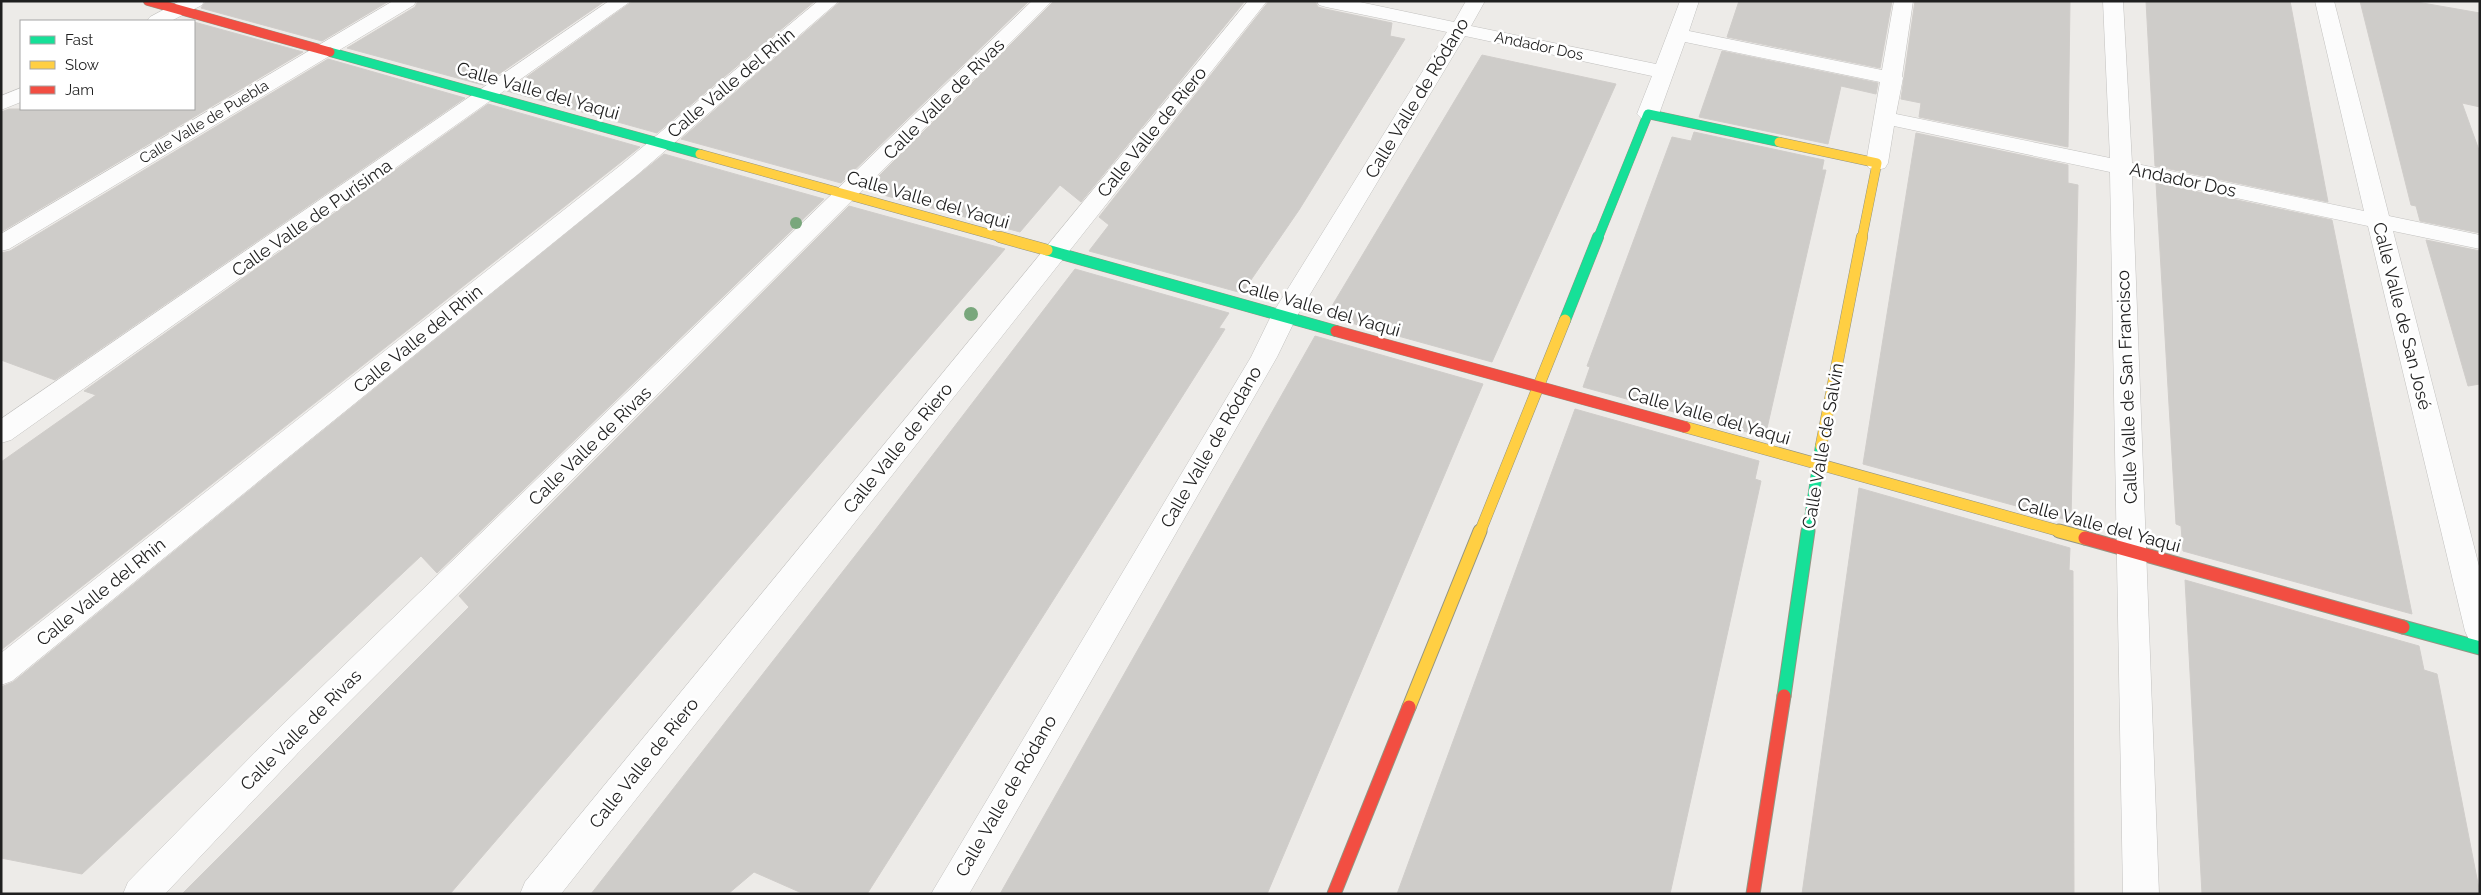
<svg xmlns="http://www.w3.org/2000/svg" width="2481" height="895" viewBox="0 0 2481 895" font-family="Raleway,sans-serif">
<rect width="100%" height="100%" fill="#edebe8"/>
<!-- building -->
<path fill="#ceccc9" stroke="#d0cdca" d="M206,1h183l-67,40 -121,-33z
M418,1h187l-122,84 -136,-37 68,-41z
M633,1h182l-158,132 -150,-42z
M841,1h188l-188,182 -160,-44z
M1054,1h191l-164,201 -21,-17 -40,47 -155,-42z
M1269,1h46l3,6 7,2 67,14 -2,13 15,3 -106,171 -57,83 -153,-42 20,-26 -10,-8z
M1739,1h153l-12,67 -153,-31z
M1915,1h155l-2,146 -149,-30 2,-14 -20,-4z
M2146,1h144l38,201 -173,-36z
M2360,1h51l69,12v94l-18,-4 18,50v80l-60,-12 -4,-15 -5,-1z
M194,22l109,30 -302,180v-120l8,-3h185z
M1722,51l156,32 -2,11 -35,-8 -13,58 -129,-27z
M1482,55l134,29 -124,278 -166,-46z
M328,59l137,39 -410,282 -54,-20v-107l9,-2z
M488,104l152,43 -639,503v-188l95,-67 -12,-4z
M1694,132l130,28 -2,10h4l-61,267 -182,-50 7,-20 -3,-1 85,-229 19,4z
M1916,133l152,32v18l10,2 -7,336 -208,-57z
M664,154l160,45 -387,374 -16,-17 -339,318 -81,-16v-171l12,-5z
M2156,183l176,37 80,394 -229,-63 -2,-25 -5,-2z
M849,206l156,43 -555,645h-268l287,-287 -10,-11z
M2426,240l54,11v133l-12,2z
M1075,269l154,44 -10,15 6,1 -358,565h-63l-50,-22 -26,22h-137l285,-365z
M1315,336l168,48 -216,510h-267z
M1575,409l184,52 -4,18 6,2 -91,413h-273z
M1859,488l211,60 -1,22 4,1 1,323h-272z
M2185,580l234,66 5,24 13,4 43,220h-278z"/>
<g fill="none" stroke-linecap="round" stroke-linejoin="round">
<defs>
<path id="street" d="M180,1h24l-2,4 -31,16h-24l3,-4z
M393,1h23l-2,4 -405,244 -8,2v-17z
M609,1h22l-620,439 -10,3v-24z
M818,1h21l-202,174 -625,506 -11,4v-32l620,-488z
M1032,1h20l-754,752 -133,141h-42l5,-12 146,-149z
M1248,1h19l-706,893h-41l5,-12z
M1317,1h38l99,21 12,-21h19l-14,25 185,38 24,-63h19l-10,30 193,39 12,-69h19l-11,75 1,2 -7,36 214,44 -7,-157h20l9,162 232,48 -49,-210h19l55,215 91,19v14l-87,-18 87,339v74l-11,-4 -4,-9 -97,-405 -236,-50 27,718h-36l-13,-722 -216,-46 -6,37 -3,5 -8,2 -8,-2 -3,-5 14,-81 -195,-40 -26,72 -4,4 -7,2 -7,-2 -4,-4 15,-38 -187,-40 -168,280 -20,41 -308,537h-38l320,-537 20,-41 176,-284 -121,-25 -7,-2z
M21,88v14l-20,8v-14z"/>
<path id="fast-far2" d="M330,52l370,102
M1598,238l50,-124 131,28"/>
<path id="fast-far1" d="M1047,250l289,81
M1565,320l33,-83
M1808,532l13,-86"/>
<path id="fast" d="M2403,627l77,21
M1784,696l24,-165"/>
<path id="slow-far2" d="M1779,142l98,21 -15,75
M700,154l304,84"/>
<path id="slow-far1" d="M1000,237l47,13
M1685,427l378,105
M1821,446l41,-209
M1480,532l85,-212"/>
<path id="slow" d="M2059,531l26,7
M1409,707l71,-176"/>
<path id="jam-far2" d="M148,1l182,51"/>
<path id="jam-far1" d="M1336,331l349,96"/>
<path id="jam" d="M2085,538l318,89
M1334,894l75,-187
M1753,894l31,-198"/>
</defs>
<!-- street casing -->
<use href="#street" stroke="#c3c2c0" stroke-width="1"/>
<!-- fast-far2 casing -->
<use href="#fast-far2" stroke="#939482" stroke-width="10"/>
<!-- fast-far1 casing -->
<use href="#fast-far1" stroke="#939482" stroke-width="12"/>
<!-- fast casing -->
<use href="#fast" stroke="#939482" stroke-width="15"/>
<!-- slow-far2 casing -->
<use href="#slow-far2" stroke="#939482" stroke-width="10"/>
<!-- slow-far1 casing -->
<use href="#slow-far1" stroke="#939482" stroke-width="12"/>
<!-- slow casing -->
<use href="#slow" stroke="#939482" stroke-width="15"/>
<!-- jam-far2 casing -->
<use href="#jam-far2" stroke="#939482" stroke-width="10"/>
<!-- jam-far1 casing -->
<use href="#jam-far1" stroke="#939482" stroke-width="12"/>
<!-- jam casing -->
<use href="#jam" stroke="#939482" stroke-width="15"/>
<!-- street -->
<use href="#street" fill="#fcfcfc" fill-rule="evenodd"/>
<!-- fast-far2 -->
<use href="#fast-far2" stroke="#16e098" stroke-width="9"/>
<!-- fast-far1 -->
<use href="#fast-far1" stroke="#16e098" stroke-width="11"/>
<!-- fast -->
<use href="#fast" stroke="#16e098" stroke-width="13"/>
<!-- slow-far2 -->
<use href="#slow-far2" stroke="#ffcf43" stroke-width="9"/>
<!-- slow-far1 -->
<use href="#slow-far1" stroke="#ffcf43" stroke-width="11"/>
<!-- slow -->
<use href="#slow" stroke="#ffcf43" stroke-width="13"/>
<!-- jam-far2 -->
<use href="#jam-far2" stroke="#f24e42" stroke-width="9"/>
<!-- jam-far1 -->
<use href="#jam-far1" stroke="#f24e42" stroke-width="11"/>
<!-- jam -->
<use href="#jam" stroke="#f24e42" stroke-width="13"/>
</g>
<!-- trees -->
<g fill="#79a77c">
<circle cx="796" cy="223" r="6"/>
<circle cx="971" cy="314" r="7"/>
</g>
<g text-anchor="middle" stroke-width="5" stroke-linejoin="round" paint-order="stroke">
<!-- far-street labels -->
<g font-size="15" fill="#1f1f1f" stroke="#fff">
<text transform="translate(1539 46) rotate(12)" y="5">Andador Dos</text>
<text transform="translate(204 122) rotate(-31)" y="5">Calle Valle de Puebla</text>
</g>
<!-- street labels -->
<g font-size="18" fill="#1f1f1f" stroke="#fff">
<text transform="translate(731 83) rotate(-40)" y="6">Calle Valle del Rhin</text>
<text transform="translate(538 91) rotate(16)" y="6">Calle Valle del Yaqui</text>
<text transform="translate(1417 98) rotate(-59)" y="6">Calle Valle de Ródano</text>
<text transform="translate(944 99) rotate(-45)" y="6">Calle Valle de Rivas</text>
<text transform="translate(1152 132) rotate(-51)" y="6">Calle Valle de Riero</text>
<text transform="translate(2183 180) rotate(12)" y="6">Andador Dos</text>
<text transform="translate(928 200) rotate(16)" y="6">Calle Valle del Yaqui</text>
<text transform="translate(312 218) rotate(-35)" y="6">Calle Valle de Purísima</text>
<text transform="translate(1319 308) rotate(16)" y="6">Calle Valle del Yaqui</text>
<text transform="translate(2402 316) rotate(76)" y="6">Calle Valle de San José</text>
<text transform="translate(418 339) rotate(-39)" y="6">Calle Valle del Rhin</text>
<text transform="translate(2127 387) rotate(-92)" y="6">Calle Valle de San Francisco</text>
<text transform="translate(1709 416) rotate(16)" y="6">Calle Valle del Yaqui</text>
<text transform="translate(590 446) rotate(-44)" y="6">Calle Valle de Rivas</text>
<text transform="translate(1823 446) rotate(-80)" y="6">Calle Valle de Salvin</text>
<text transform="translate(1211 447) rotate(-60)" y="6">Calle Valle de Ródano</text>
<text transform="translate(898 448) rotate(-51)" y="6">Calle Valle de Riero</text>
<text transform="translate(2099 525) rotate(15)" y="6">Calle Valle del Yaqui</text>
<text transform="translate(101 592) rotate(-39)" y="6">Calle Valle del Rhin</text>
<text transform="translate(301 730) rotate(-45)" y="6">Calle Valle de Rivas</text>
<text transform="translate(644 763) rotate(-51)" y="6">Calle Valle de Riero</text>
<text transform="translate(1006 796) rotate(-60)" y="6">Calle Valle de Ródano</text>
</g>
</g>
<!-- border -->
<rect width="2481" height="895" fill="none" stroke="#1f1f1f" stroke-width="5"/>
<!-- legend -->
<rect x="20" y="20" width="175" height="90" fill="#ffffff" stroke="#a5a5a5"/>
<rect x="30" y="36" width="25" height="8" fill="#16e098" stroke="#a5a5a5"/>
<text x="65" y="45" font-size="15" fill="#1f1f1f">Fast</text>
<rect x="30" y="61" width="25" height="8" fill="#ffcf43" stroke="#a5a5a5"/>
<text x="65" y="70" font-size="15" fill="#1f1f1f">Slow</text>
<rect x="30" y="86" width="25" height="8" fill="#f24e42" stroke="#a5a5a5"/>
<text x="65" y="95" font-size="15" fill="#1f1f1f">Jam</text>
</svg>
